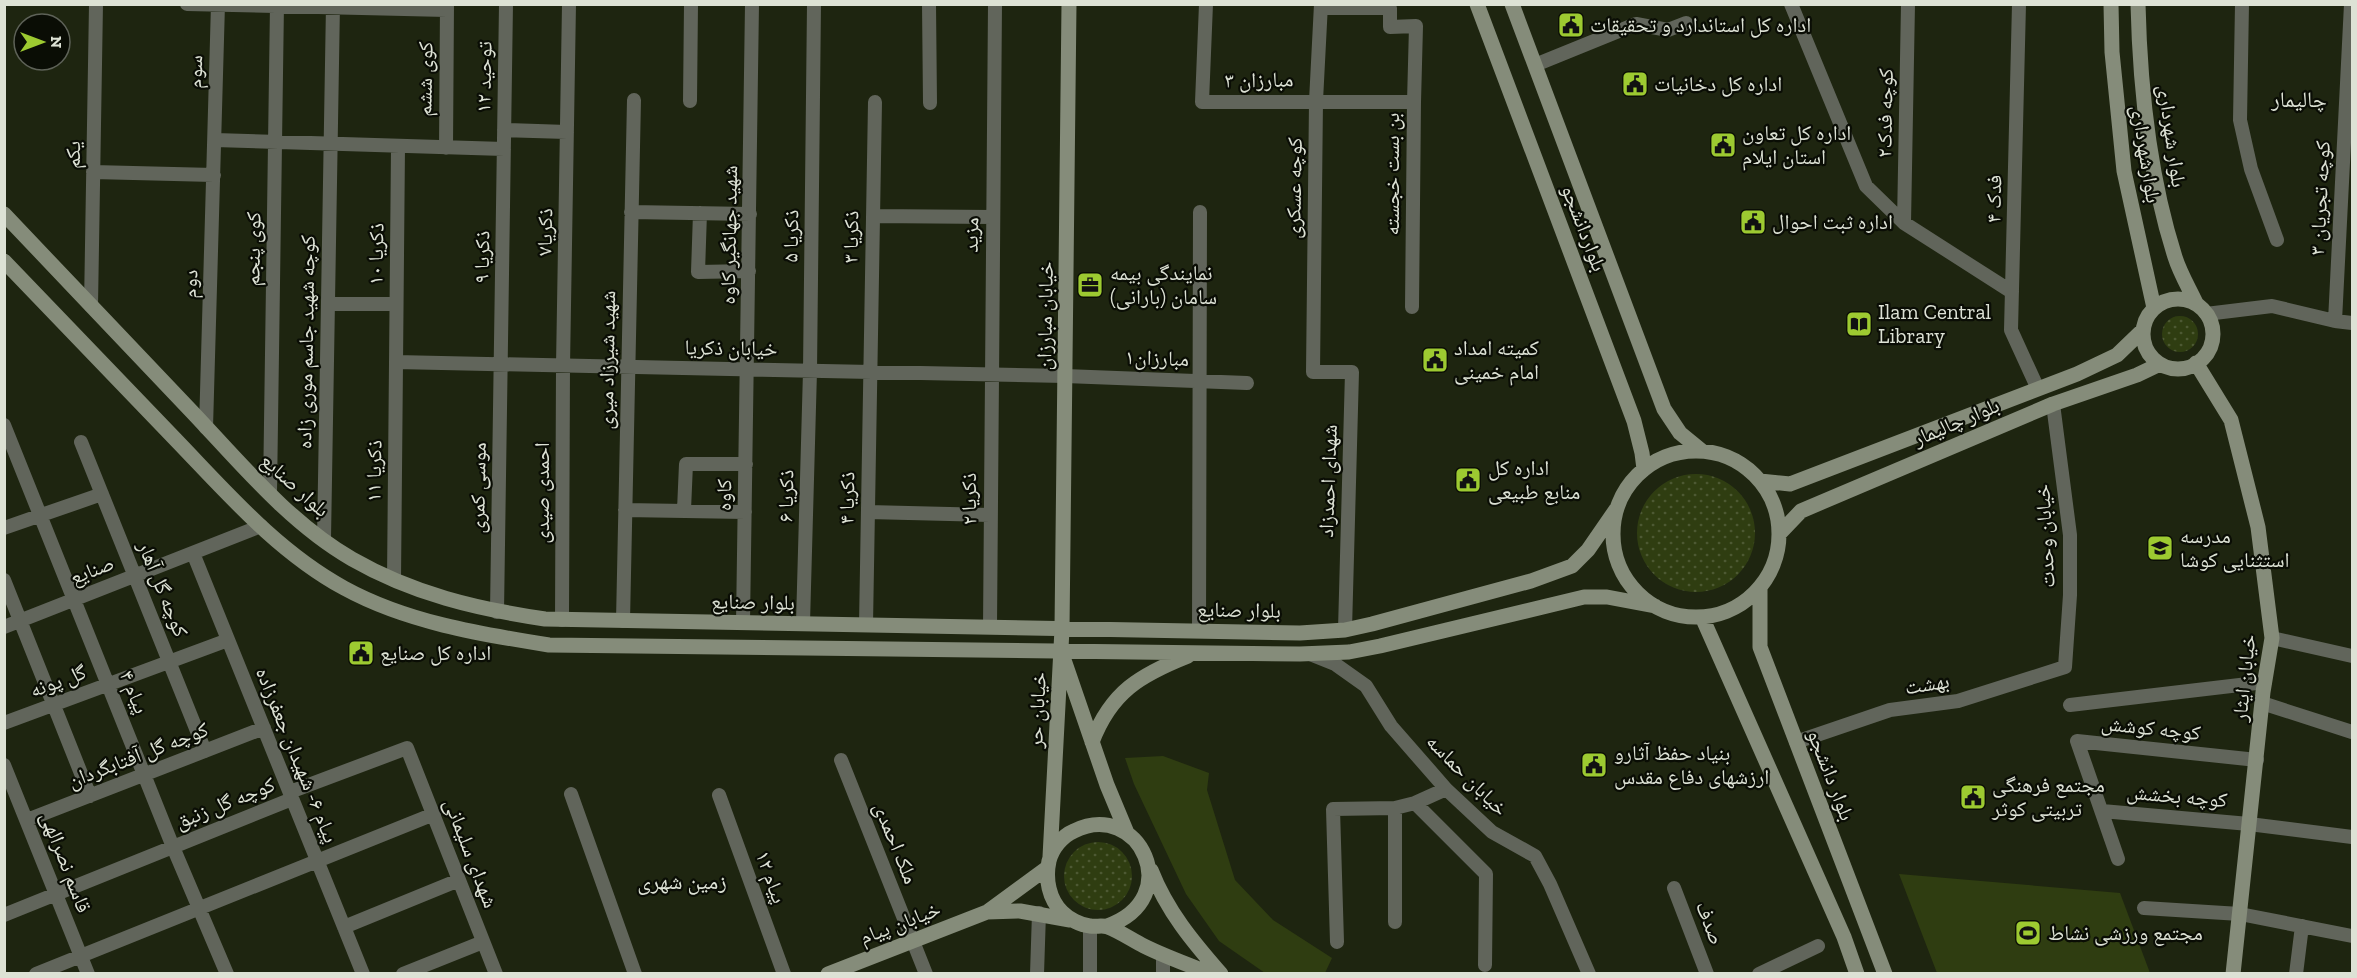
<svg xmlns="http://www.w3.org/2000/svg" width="2357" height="978" viewBox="0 0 2357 978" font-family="'Zilla Slab','Noto Naskh Arabic',serif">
<defs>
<pattern id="grass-dots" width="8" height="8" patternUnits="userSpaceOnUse" patternTransform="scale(1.5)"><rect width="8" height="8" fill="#2f3d11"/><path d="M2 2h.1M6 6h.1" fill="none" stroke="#4d5933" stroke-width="1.8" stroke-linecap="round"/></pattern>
</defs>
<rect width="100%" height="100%" fill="#1e2510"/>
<!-- grass -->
<path fill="url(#grass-dots)" d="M2162 334a18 18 0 1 1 36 0a18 18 0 1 1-36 0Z
M1637 533a59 59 0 1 1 118 0a59 59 0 1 1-118 0Z
M1064 876a34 34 0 1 1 68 0a34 34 0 1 1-68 0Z"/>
<!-- green -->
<path fill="#2f3d11" d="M1163,756l46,17 -2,17 28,90 38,40 59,38 -7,15h-60l-46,-32 -33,-47 -52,-110 -9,-26z
M1899,874l221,19 30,80h-213z"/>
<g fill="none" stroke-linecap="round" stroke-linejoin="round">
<!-- street -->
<path stroke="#61655b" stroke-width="14" d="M187,4l260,6
M929,4l1,99
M1206,4l-4,98h212l-2,205
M1321,4l-5,97 -3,271h39l-7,258
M1791,4l75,182 38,37 108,69
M2019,4l-8,326 27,59
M2242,4l-2,116 11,49 26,71
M1321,8h69v19l26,-1 -2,76
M1535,65l101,-41 32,6 18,-7
M690,101l1,-97
M504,130l63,2
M215,140l289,9
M446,148l1,-144
M93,172l121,3
M631,212l119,2
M700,213l-2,59 51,-1
M873,216l120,1
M1904,223l4,-219
M328,304h68
M91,306l5,-302
M2206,314l66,-8 63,15 17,2
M2335,321l16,-317
M396,362l669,14 182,7
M4,425l169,422 54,127
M206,428l12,-424
M81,442l124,309
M270,493l7,-489
M625,510l120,2
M684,510l2,-46h60
M868,512l122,3
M4,528l98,-34
M324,539l9,-535
M193,553l170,421
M4,580l86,216
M394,580l4,-433
M497,612l9,-608
M562,620l1,-254 6,-362
M623,621l11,-521
M743,623l9,-619
M803,623l7,-252 4,-367
M866,625l9,-523
M4,627l257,-101
M990,627l5,-623
M1199,631l1,-419
M2272,638l80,18
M1310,654l25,10 31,22 25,40 55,63 46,43 43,24 15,28 39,90
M2262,703l90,29
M2070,705l195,-23
M4,723l224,-83
M1796,742l94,-32 68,-9 107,-34 5,-72v-60l-17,-131
M841,760l85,214
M4,765l84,209
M290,792l117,-44 89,226
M571,794l64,180
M719,795l65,179
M1415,803l71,71 -1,91
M2102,811l147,13 103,13
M27,820l237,-92
M2118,859l-41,-118 180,19
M1674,888l33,86
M2144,908l96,6 112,22
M4,915l288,-116
M1395,922v-114
M1090,926v48
M344,927l115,-47
M1337,942l-4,-133 62,-1 20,-5 31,-14
M36,974l398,-160
M403,974l80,-32
M1037,974l2,-61
M1163,974v-19
M1759,974l59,-28
M2296,974l6,-48"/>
<!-- secondary -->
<path stroke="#858c7a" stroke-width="15" d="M1477,4l157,417 8,32 2,16
M1512,4l152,405 16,24 22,18
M2111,4l1,48 12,119 30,137
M2138,4c2,86 11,172 37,253 5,16 14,31 21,46
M4,214c64,67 127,134 191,201 48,51 96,109 157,144 61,35 125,50 193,60l755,14 45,-3 27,-6 159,-43 41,-15 16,-16 29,-42
M4,261c58,60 116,120 173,180 51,53 101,111 167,147 62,34 135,46 205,57l751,9 49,-2 31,-6 204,-49h23l48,9
M2143 334a35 35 0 1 1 70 0a35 35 0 1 1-70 0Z
M2196,363l35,57 27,107 14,111 -9,54 -30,282
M1613 534a83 83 0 1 1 166 0a83 83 0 1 1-166 0Z
M1760,481l30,3 287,-110 40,-19 26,-25
M1779,534l22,-23 252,-107 84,-29 23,-11
M1760,587v60l125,327
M1702,617l142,320 13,37
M1064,660l43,125 20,48
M1092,742c19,-50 48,-67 96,-86
M1050,857l12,-228 7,-625
M1151,870c16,41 42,72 70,104
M987,912l33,-1 50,9
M1107,926c80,-28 32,-127 -33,-95 -12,5 -22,18 -25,30 -4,18 0,38 13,51 7,7 18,13 28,14 6,1 13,-1 18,1 13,5 24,13 36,19 22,11 45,19 68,28
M828,974l159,-62 60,-44"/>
</g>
<!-- icons -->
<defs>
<symbol id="civic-square" viewBox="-11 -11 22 22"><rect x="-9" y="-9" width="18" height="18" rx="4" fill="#9dca31" stroke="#0a0d05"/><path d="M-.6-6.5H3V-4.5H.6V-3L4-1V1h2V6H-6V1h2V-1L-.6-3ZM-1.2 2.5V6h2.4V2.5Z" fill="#111"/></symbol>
<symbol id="office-square" viewBox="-11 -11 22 22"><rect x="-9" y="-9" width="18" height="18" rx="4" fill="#9dca31" stroke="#0a0d05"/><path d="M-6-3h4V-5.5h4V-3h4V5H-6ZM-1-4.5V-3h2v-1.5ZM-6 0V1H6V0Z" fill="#111"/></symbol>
<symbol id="library-square" viewBox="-11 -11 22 22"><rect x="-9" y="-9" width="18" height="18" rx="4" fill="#9dca31" stroke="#0a0d05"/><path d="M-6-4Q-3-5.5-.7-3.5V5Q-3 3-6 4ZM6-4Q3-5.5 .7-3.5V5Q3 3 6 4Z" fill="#111"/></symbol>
<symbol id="school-square" viewBox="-11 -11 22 22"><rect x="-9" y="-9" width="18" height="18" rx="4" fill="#9dca31" stroke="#0a0d05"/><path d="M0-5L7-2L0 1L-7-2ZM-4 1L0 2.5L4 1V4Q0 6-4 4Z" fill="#111"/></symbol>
<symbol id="stadium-square" viewBox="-11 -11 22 22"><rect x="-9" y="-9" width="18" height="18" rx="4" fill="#9dca31" stroke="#0a0d05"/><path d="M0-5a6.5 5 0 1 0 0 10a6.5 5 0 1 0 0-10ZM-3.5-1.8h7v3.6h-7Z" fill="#111"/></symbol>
</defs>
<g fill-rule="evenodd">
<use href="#civic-square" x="1556" y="10" width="30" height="30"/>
<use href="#civic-square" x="1620" y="69" width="30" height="30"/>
<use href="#civic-square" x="1708" y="130" width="30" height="30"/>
<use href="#civic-square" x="1738" y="207" width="30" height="30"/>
<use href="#office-square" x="1075" y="270" width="30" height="30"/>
<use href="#library-square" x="1844" y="309" width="30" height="30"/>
<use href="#civic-square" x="1420" y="345" width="30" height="30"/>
<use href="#civic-square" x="1453" y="465" width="30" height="30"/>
<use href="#school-square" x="2145" y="533" width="30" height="30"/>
<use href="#civic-square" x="346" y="638" width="30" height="30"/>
<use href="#civic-square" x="1579" y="750" width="30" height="30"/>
<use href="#civic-square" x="1958" y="782" width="30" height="30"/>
<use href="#stadium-square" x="2013" y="918" width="30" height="30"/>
</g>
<g text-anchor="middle" stroke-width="4.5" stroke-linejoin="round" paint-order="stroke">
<!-- poi labels -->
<g font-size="21" fill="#dde2d5" stroke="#0a0d05" text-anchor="start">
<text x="1590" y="32">اداره کل استاندارد و تحقیقات</text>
<text x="1654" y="91">اداره کل دخانیات</text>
<text x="1742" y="140">اداره کل تعاون<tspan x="1742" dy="24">استان ایلام</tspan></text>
<text x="1772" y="229">اداره ثبت احوال</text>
<text x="1110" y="280">نمایندگی بیمه<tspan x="1110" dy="24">سامان (بارانی)</tspan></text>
<text x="1878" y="319">Ilam Central<tspan x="1878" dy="24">Library</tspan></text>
<text x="1454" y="355">کمیته امداد<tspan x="1454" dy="24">امام خمینی</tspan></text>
<text x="1488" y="475">اداره کل<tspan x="1488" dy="24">منابع طبیعی</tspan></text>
<text x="2180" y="543">مدرسه<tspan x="2180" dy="24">استثنایی کوشا</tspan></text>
<text x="380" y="660">اداره کل صنایع</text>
<text x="1614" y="760">بنیاد حفظ آثارو<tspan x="1614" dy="24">ارزشهای دفاع مقدس</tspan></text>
<text x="1992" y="792">مجتمع فرهنگی<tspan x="1992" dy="24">تربیتی کوثر</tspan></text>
<text x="2048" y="940">مجتمع ورزشی نشاط</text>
</g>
<!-- street labels -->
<g font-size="21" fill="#dde2d5" stroke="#0a0d05">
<text transform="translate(195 72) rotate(-89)" y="7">سوم</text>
<text transform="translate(484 77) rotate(-89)" y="7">توحید ۱۲</text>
<text transform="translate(425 79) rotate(-89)" y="7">کوی ششم</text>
<text transform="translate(1259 80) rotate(-1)" y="7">مبارزان ۳</text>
<text transform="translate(1885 113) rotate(-89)" y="7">کوچه فدک۲</text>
<text transform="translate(2172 136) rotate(82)" y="7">بلوار شهرداری</text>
<text transform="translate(2146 154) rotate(81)" y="7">بلوارشهرداری</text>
<text transform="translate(73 155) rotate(-89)" y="7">یکم</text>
<text transform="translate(1392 174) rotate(-90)" y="7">بن بست خجسته</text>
<text transform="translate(1294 188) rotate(-89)" y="7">کوچه عسکری</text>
<text transform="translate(2320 198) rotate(-87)" y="7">کوچه تجریان ۳</text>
<text transform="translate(1994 199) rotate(-89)" y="7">فدک ۴</text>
<text transform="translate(1584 228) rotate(69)" y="7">بلواردانشجو</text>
<text transform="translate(545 232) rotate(-89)" y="7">ذکریا۷</text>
<text transform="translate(729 235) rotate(-89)" y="7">شهید جهانگیر کاوه</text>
<text transform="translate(971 235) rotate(-89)" y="7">مزید</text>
<text transform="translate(791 236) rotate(-89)" y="7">ذکریا ۵</text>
<text transform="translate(851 237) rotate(-89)" y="7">ذکریا ۳</text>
<text transform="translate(253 249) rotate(-89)" y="7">کوی پنجم</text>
<text transform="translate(376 254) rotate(-89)" y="7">ذکریا ۱۰</text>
<text transform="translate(482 257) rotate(-89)" y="7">ذکریا ۹</text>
<text transform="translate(190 284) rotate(-88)" y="7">دوم</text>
<text transform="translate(1045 316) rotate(-89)" y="7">خیابان مبارزان</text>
<text transform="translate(306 342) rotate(-89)" y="7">کوچه شهید جاسم موری زاده</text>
<text transform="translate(731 348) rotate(1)" y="7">خیابان ذکریا</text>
<text transform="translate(1157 358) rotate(2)" y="7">مبارزان۱</text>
<text transform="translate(607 360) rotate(-89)" y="7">شهید شیرزاد میری</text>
<text transform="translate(1956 422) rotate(-23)" y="7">بلوار چالیمار</text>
<text transform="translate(374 471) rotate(-89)" y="7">ذکریا ۱۱</text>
<text transform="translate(1328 481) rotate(-88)" y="7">شهدای احمدزاد</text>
<text transform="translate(295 485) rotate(42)" y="7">بلوار صنایع</text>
<text transform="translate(478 488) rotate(-89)" y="7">موسی کمری</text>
<text transform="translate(542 493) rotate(-90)" y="7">احمدی صیدی</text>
<text transform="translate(724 495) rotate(-89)" y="7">کاوه</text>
<text transform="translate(786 496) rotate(-89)" y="7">ذکریا ۶</text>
<text transform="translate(847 498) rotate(-89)" y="7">ذکریا ۴</text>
<text transform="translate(969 499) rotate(-90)" y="7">ذکریا ۲</text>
<text transform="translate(2045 536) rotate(-93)" y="7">خیابان وحدت</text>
<text transform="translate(92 570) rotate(-21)" y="7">صنایع</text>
<text transform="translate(163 589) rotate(68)" y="7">کوچه گل آهار</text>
<text transform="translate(753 602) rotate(1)" y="7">بلوار صنایع</text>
<text transform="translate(1239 610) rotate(1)" y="7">بلوار صنایع</text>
<text transform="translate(2244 678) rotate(-84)" y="7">خیابان ایثار</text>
<text transform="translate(58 681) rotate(-20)" y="7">گل پونه</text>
<text transform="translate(1927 684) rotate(-9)" y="7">بهشت</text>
<text transform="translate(134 692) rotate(68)" y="7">پیام ۴</text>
<text transform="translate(1037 710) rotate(-87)" y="7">خیابان حر</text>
<text transform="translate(2151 728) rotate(6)" y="7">کوچه کوشش</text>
<text transform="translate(138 755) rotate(-21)" y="7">کوچه گل آفتابگردان</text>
<text transform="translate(297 755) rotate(68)" y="7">پیام ۶- شهیدان جعفرزاده</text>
<text transform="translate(1467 775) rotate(45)" y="7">خیابان حماسه</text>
<text transform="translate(1831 775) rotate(69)" y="7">بلوار دانشجو</text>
<text transform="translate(2177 796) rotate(5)" y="7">کوچه بخشش</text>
<text transform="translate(225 803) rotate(-22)" y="7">کوچه گل زنبق</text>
<text transform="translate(896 843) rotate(68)" y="7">ملک احمدی</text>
<text transform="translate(471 853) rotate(69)" y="7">شهدای سلیمانی</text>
<text transform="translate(66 862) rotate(69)" y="7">قاسم نصرالهی</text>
<text transform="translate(771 877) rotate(70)" y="7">پیام ۱۲</text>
<text transform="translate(900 923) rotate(-21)" y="7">خیابان پیام</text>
<text transform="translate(1710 923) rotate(69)" y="7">صدف</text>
</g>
<!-- neighbourhood labels -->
<g font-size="22" fill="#dde2d5" stroke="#0a0d05">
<text x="2299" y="107">چالیمار</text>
<text x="682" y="889">زمین شهری</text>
</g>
</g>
<!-- border -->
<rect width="2357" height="978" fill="none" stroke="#dde2d5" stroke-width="12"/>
<!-- north arrow -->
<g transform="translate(42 42) rotate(90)"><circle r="28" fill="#0a0d05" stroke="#5e6258" stroke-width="1.5"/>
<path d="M0-4.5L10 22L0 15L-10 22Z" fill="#9dca31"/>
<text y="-9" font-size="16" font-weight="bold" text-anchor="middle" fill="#dde2d5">N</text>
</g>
</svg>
